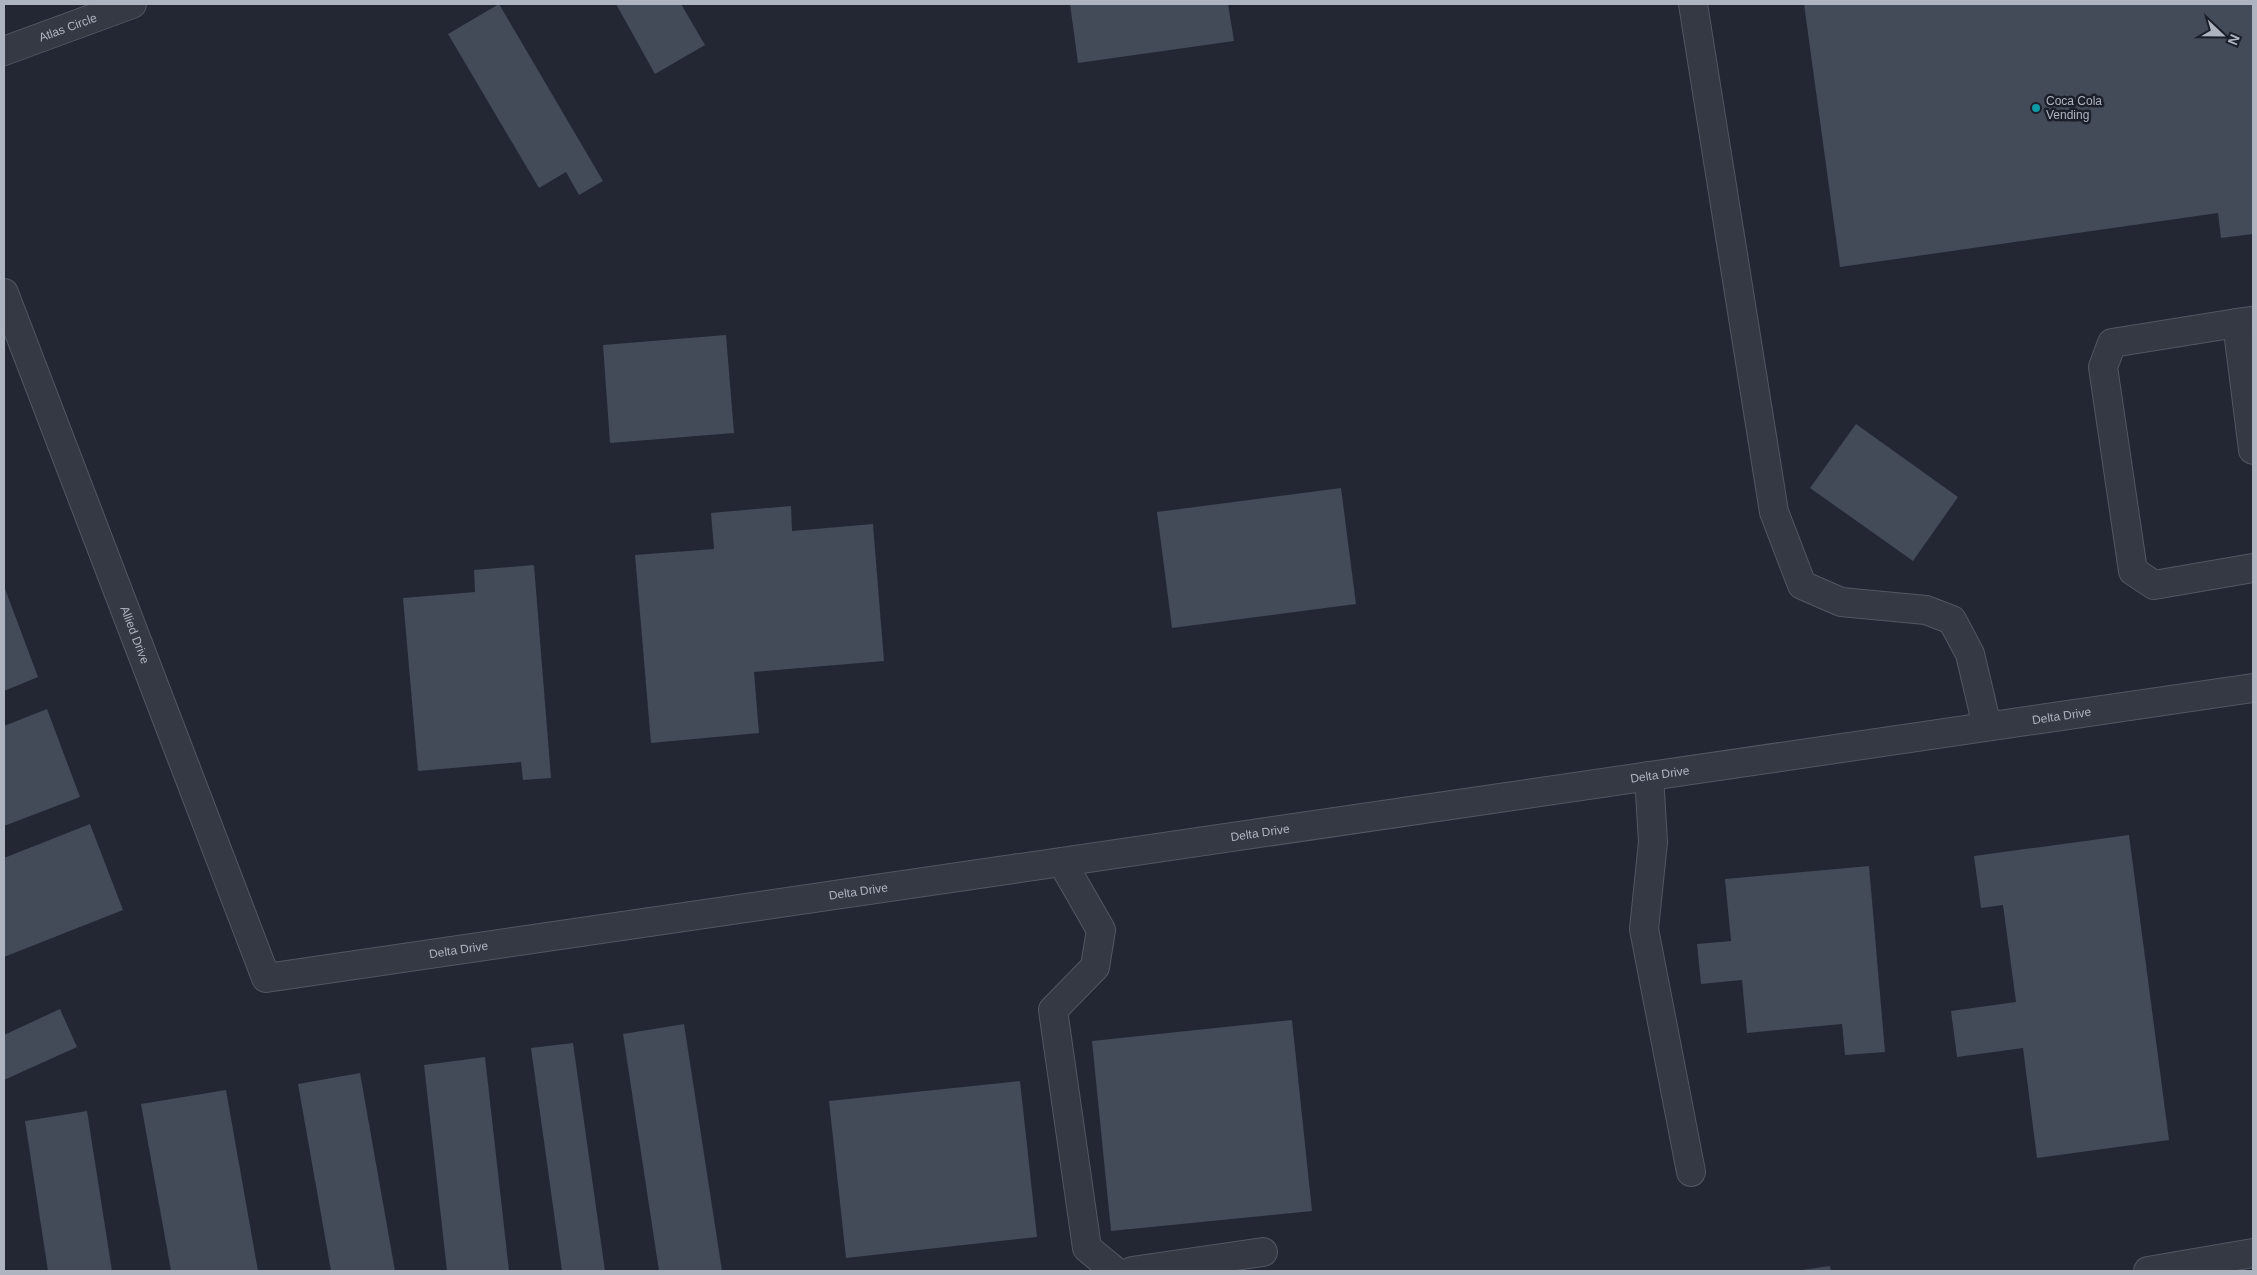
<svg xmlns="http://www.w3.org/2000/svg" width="2257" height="1275" viewBox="0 0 2257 1275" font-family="Helvetica,sans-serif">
<rect width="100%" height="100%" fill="#222733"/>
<!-- building -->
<path fill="#434a58" d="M499,4l104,177 -24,14 -13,-23 -27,16 -91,-154z
M616,4h65l24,41 -50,29z
M1070,4h158l6,37 -156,22z
M1804,4h449v230l-32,4 -3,-25 -378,54z
M726,335l8,98 -124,10 -7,-98z
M1856,424l102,73 -45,64 -103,-73z
M1341,488l15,116 -184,24 -15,-116z
M791,506l1,25 81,-7 11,137 -130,11 5,61 -108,10 -16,-188 79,-6 -3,-36z
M534,565l17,213 -28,2 -2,-18 -103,9 -15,-173 72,-6 -1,-22z
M4,586l34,91 -34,14z
M47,709l33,88 -76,29v-100z
M90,824l33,86 -119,47v-99z
M2129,835l40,305 -132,18 -14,-110 -66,9 -6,-46 65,-9 -13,-97 -22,3 -7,-52z
M1869,866l16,186 -40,3 -3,-31 -95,9 -5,-53 -41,4 -4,-40 34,-3 -6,-62z
M60,1009l17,38 -73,33v-45z
M1292,1020l20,191 -201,20 -19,-190z
M684,1024l38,247h-63l-36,-237z
M573,1043l32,228h-43l-31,-223z
M485,1057l24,214h-62l-23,-206z
M360,1073l35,198h-64l-33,-187z
M1020,1081l17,156 -191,21 -17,-157z
M226,1090l32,181h-87l-30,-167z
M87,1111l25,160h-64l-23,-150z
M1830,1266l1,5h-28l-1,-1z"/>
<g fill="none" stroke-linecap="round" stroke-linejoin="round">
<defs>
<g id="minor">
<path d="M1693,4l81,508 28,73 39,17 85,8 26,10 18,34 17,72"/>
<path id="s1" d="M4,51l128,-47"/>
<path id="s2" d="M4,293l262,685 1987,-290"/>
<path d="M2253,321l-16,2 16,127"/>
<path d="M2237,323l-125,20 -9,24 30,204 21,14 99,-17"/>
<path d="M1649,776l4,66 -9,87 47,243"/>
<path d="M1062,862l39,68 -6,37 -42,43 34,238 28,23"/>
<path d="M1132,1271l131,-19"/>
<path d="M2148,1271l105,-18"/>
</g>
</defs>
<!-- minor casing -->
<use href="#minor" stroke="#525762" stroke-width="30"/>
<!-- minor -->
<use href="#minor" stroke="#353944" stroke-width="28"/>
</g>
<!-- markers -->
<circle fill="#0f9aa8" stroke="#1b1f29" stroke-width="2" cx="2036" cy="108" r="5"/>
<g text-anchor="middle" stroke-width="5" stroke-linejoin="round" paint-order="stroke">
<!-- street labels -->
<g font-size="12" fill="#afb4c1" stroke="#1b1f29">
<text dy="4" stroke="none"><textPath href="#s1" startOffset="68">Atlas Circle</textPath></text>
<text dy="4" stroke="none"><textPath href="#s2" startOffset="366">Allied Drive</textPath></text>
<text dy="4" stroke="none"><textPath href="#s2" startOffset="2548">Delta Drive</textPath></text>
<text dy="4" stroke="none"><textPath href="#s2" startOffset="2142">Delta Drive</textPath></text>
<text dy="4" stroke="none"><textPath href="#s2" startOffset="1738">Delta Drive</textPath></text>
<text dy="4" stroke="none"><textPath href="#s2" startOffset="1332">Delta Drive</textPath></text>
<text dy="4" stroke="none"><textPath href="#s2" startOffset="928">Delta Drive</textPath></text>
</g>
<!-- poi labels -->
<g font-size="12" fill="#afb4c1" stroke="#1b1f29" text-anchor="start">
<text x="2046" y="105">Coca Cola<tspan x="2046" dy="14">Vending</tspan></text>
</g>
</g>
<!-- border -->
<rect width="2257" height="1275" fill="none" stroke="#afb4c1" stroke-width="10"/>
<!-- north arrow -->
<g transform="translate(2222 35) rotate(112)" stroke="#1b1f29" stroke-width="4" paint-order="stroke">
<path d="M0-4L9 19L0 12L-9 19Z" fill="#afb4c1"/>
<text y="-8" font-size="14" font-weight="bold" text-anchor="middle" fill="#afb4c1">N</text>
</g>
</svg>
